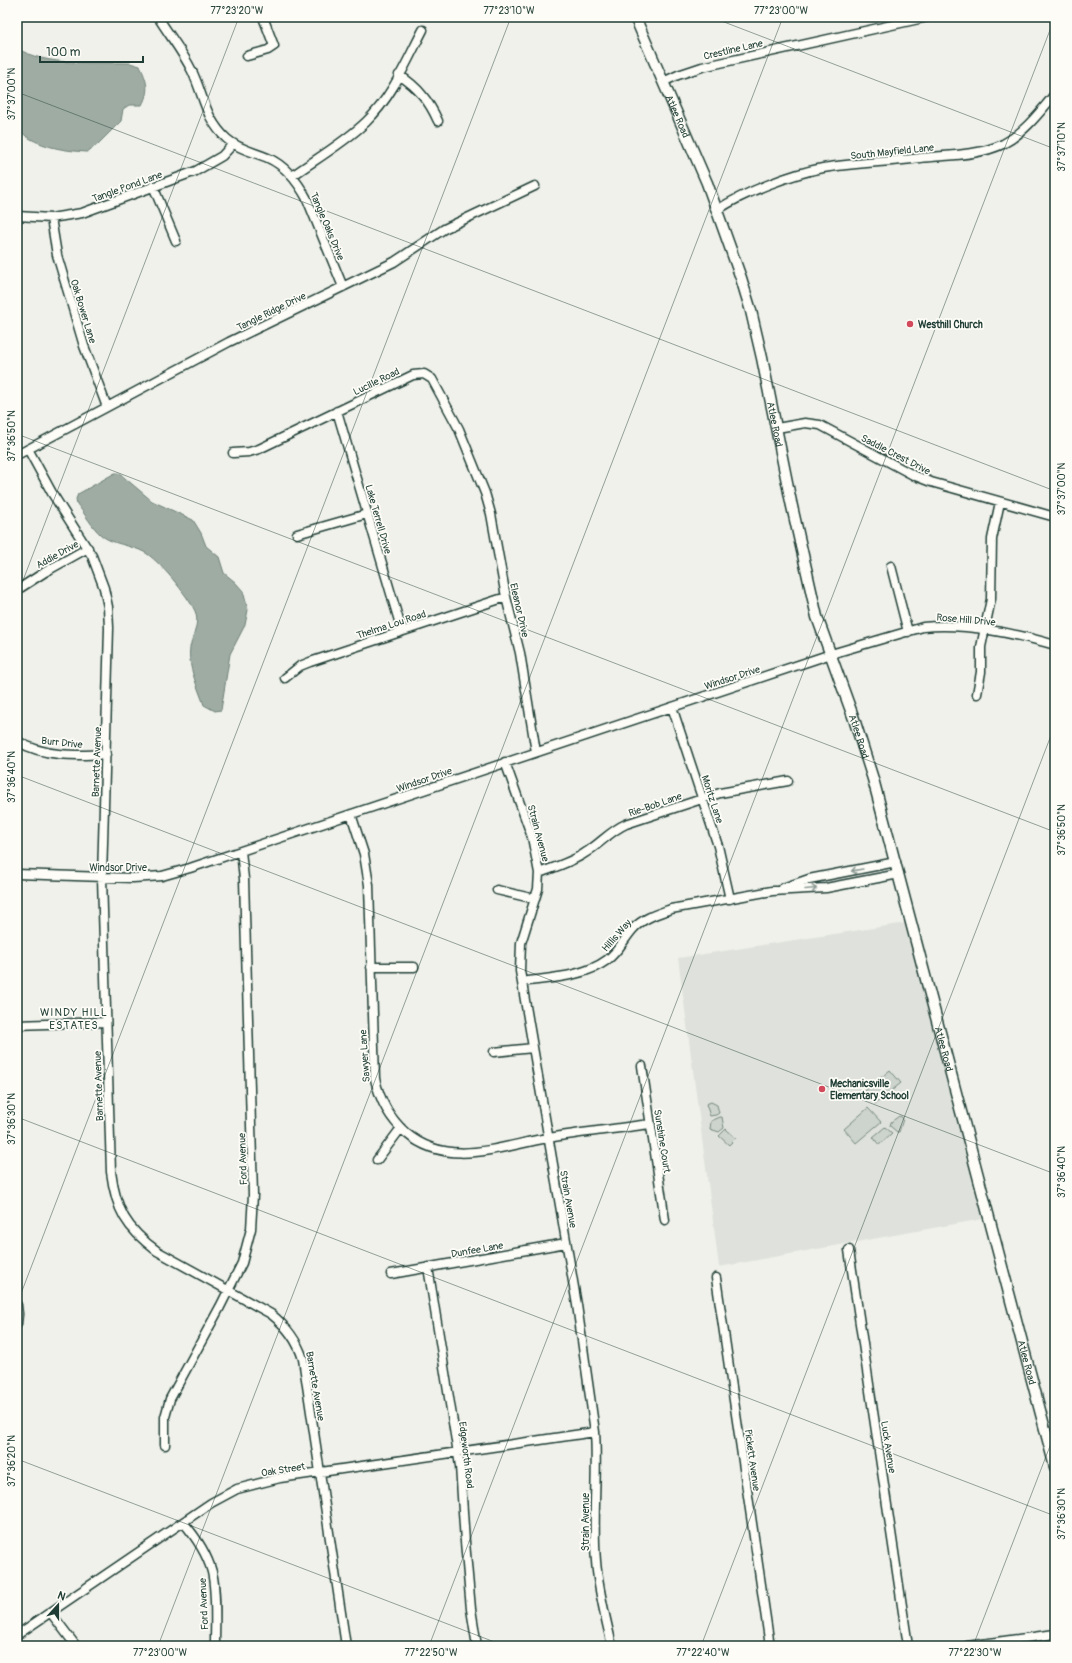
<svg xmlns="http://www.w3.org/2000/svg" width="1072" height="1663" viewBox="0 0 1072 1663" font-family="Pangolin,sans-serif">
<rect width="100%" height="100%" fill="#f0f1eb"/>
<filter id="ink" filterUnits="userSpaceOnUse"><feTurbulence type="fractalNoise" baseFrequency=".025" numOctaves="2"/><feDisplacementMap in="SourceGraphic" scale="8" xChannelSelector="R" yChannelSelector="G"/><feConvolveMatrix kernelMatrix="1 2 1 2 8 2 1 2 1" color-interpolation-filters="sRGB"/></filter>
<g filter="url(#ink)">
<!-- built -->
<path fill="#dfe2dc" d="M906,923l77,296 -264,48 -41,-309z"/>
<!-- green -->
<path fill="#cdd3cd" stroke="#768880" d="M890,1070l11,13 -26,21 -10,-13z
M711,1102l6,3 2,8 -3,2 -6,1 -4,-12z
M868,1108l13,14 -25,21 -12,-14z
M899,1116l3,1 1,2 -4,13h-2l-7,-6 1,-4z
M720,1117h2l2,11 -5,4 -9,-3 1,-8z
M885,1127l7,6 -13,12 -6,-8z
M726,1129l10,9 -7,7 -10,-9z"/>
<!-- water -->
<path fill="#9faca4" stroke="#6c8077" d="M17,48c28,19 80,14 113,15l10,3c7,15 10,24 2,39h-13l-6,4 -2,12 -23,23 -11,8c-19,-1 -41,-4 -58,-14 -4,-2 -8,-7 -12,-10z
M115,473h4l33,28 41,19 8,13 5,13 13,11 5,16 11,9 8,9 5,19 -3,15 -15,29 -9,56 -6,1 -11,-6c-6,-18 -17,-39 -14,-58 3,-11 10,-26 5,-36 -7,-15 -37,-52 -51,-59 -13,-7 -33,-8 -43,-17 -9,-8 -16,-21 -24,-31l-1,-5 2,-5z"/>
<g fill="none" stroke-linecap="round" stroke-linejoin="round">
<defs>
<path id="minor" d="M158,17c11,18 25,35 34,54 12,25 13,48 35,68 11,10 27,13 41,19 18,8 30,24 39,41l36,88
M247,56l21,-6 6,-4 -11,-29
M399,75c19,12 30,26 39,46
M663,82l15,-7 24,-8 226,-50
M292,176c24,-17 52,-33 74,-54 26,-25 41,-61 57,-92
M153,186l23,55
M717,210c28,-18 74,-36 106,-42 32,-5 65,-6 97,-10 27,-3 58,-2 83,-14 21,-11 37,-32 52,-50
M17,216l34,2 31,-5 114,-42 26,-15 11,-12
M51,218l6,37 27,91 23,61
M337,411l65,220
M777,428l28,-5 15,2 93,50 18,7 124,35
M28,449l24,44 40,63 12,32 4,19 1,21 -7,250 9,294c5,38 15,56 46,79l114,63c16,13 26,26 32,45l43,287
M233,453l16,-1 10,-3 154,-74 11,-1 8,5 27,50 26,64 6,21 15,83 14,56 16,99
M17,455l212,-113 165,-80 50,-33 91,-43
M297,534l70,-20
M891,566l17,66
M17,590l28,-18 43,-24
M285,678l15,-12 10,-4 196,-65
M977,694l4,-22v-25l10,-48 1,-60 8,-37
M672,707l46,139 12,53
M17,741c27,16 59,15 89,13
M505,762l27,75 7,36 -1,16 -17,54 -1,28 57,334 18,127c3,43 -3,86 1,129 2,29 10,57 16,85
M351,814l13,40 5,31 6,194c5,22 14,39 31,54 43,36 94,13 142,5 34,-6 68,-9 102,-14
M539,873c16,-6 33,-11 46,-20 15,-9 25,-22 41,-29l94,-31 68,-12
M17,874l116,4 29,-2 28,-8 641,-214 92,-27c44,-4 90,6 132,18
M783,888l26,-9 87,-17
M497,890l38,9
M371,967h43
M522,982c28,-4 62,-5 85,-22 12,-9 17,-21 26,-31 10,-11 24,-15 38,-20l101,-18 54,-3 73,-14
M17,1025l89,-3
M494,1052l39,-4
M642,1066l23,154
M377,1160l24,-32
M849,1250l59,396
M428,1267l32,199 5,76 6,67 6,37
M391,1274l175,-31
M716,1278l54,368
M17,1305l1,9 -1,10
M165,1445v-28l5,-18 50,-92 22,-44 9,-34 2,-34 -9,-316 -3,-28
M183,1522c12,14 24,32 29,50 5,22 3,51 3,74
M51,1613l25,33
M17,1635l194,-132 26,-14 43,-11 315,-46
M967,1646l88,-12"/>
<g id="major">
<path id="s1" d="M635,17l72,166 34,95 10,33 11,47 29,144 26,115 37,102 19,60 182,688"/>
</g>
</defs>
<!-- minor casing -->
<use href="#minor" stroke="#1f3d34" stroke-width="11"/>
<!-- major casing -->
<use href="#major" stroke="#1f3d34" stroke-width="13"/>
<!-- minor -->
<use href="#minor" stroke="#fdfcf7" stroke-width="8"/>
<!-- major -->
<use href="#major" stroke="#fdfcf7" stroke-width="10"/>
</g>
<!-- one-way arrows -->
<defs><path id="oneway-shaft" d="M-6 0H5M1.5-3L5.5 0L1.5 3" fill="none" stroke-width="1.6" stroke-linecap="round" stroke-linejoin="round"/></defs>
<g stroke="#8e9c96">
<use href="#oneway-shaft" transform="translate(857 870) rotate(170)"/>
<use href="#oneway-shaft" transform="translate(811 889) rotate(-5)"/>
</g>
</g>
<!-- ticks -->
<path fill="none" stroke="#1f3d34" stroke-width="1" stroke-opacity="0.45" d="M711,17l344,132M17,92l1038,399M17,434l1038,398M17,596l222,-579M17,775l1038,399M17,1117l1038,399M17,1304l494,-1287M17,1459l488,187M158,1646l625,-1629M429,1646l626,-1629M701,1646l354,-921M973,1646l82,-213"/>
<!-- markers -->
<g fill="#d1495b" stroke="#fdfcf7" stroke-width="1.5">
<circle cx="910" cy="324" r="4"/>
<circle cx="822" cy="1089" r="4"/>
</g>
<g text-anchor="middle" stroke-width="3.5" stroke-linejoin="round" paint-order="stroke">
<!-- street labels -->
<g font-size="10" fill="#1f3d34" stroke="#fdfcf7">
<text transform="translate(733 49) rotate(-13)" y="4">Crestline Lane</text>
<text dy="4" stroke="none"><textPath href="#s1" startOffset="108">Atlee Road</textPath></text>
<text transform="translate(892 151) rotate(-6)" y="4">South Mayfield Lane</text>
<text transform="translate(127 186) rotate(-20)" y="4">Tangle Pond Lane</text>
<text transform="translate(328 226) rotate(67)" y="4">Tangle Oaks Drive</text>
<text transform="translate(84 311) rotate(73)" y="4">Oak Bower Lane</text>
<text transform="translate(271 311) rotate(-26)" y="4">Tangle Ridge Drive</text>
<text transform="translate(376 381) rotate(-26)" y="4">Lucille Road</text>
<text dy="4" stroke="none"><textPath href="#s1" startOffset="432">Atlee Road</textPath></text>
<text transform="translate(896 454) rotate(27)" y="4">Saddle Crest Drive</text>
<text transform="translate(379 519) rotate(74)" y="4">Lake Terrell Drive</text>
<text transform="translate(57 554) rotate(-29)" y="4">Addie Drive</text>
<text transform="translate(520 610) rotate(77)" y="4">Eleanor Drive</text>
<text transform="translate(966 619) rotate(5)" y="4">Rose Hill Drive</text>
<text transform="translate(391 624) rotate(-18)" y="4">Thelma Lou Road</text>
<text transform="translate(732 677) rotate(-18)" y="4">Windsor Drive</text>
<text dy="4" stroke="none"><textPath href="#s1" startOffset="756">Atlee Road</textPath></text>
<text transform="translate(62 742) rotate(6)" y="4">Burr Drive</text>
<text transform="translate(96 762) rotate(-88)" y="4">Barnette Avenue</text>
<text transform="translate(424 779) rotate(-19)" y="4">Windsor Drive</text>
<text transform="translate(713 799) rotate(72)" y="4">Moritz Lane</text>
<text transform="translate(655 804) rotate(-19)" y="4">Rie-Bob Lane</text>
<text transform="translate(539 833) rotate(75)" y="4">Strain Avenue</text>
<text x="118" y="871">Windsor Drive</text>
<text transform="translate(616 935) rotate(-49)" y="4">Hillis Way</text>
<text dy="4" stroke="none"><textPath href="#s1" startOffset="1080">Atlee Road</textPath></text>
<text transform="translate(364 1056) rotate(-94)" y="4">Sawyer Lane</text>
<text transform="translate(98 1086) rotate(-92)" y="4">Barnette Avenue</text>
<text transform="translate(663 1141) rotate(81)" y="4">Sunshine Court</text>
<text transform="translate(242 1159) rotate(-92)" y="4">Ford Avenue</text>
<text transform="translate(569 1199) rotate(80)" y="4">Strain Avenue</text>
<text transform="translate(477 1249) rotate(-10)" y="4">Dunfee Lane</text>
<text dy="4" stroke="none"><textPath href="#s1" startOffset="1404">Atlee Road</textPath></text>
<text transform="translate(316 1386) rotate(80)" y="4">Barnette Avenue</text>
<text transform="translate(889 1447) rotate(81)" y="4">Luck Avenue</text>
<text transform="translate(467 1455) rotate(83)" y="4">Edgeworth Road</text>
<text transform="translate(753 1460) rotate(82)" y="4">Pickett Avenue</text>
<text transform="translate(283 1469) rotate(-9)" y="4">Oak Street</text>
<text transform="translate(585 1522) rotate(-90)" y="4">Strain Avenue</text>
<text transform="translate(203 1604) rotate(-93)" y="4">Ford Avenue</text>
</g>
<!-- poi labels -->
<g font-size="10" font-weight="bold" fill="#1f3d34" stroke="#fdfcf7" text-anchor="start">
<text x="918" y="328">Westhill Church</text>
<text x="830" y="1087">Mechanicsville<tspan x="830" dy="12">Elementary School</tspan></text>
</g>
<!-- neighbourhood labels -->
<g font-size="11" letter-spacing="1" fill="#1f3d34" stroke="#fdfcf7">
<text x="74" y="1016">WINDY HILL<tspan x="74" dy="13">ESTATES</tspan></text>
</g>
</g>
<!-- margin -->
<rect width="1072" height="1663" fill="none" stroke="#fdfcf7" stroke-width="44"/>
<!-- north arrow -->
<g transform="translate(58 1605) rotate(21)" stroke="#fdfcf7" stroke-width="3" paint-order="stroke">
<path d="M0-3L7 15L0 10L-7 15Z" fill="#1f3d34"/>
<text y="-6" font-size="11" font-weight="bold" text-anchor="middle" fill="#1f3d34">N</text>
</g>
<!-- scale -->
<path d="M40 56v6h103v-6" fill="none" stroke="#1f3d34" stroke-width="2"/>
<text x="46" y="56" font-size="12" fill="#1f3d34" stroke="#fdfcf7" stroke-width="3" paint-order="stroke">100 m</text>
<rect x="22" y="22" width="1028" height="1619" fill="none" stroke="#1f3d34" stroke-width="1.5"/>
<g font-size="10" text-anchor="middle" fill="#1f3d34">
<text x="237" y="14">77°23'20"W</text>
<text x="509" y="14">77°23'10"W</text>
<text x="781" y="14">77°23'00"W</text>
<text transform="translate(11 94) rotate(-90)" y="4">37°37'00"N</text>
<text transform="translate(1061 147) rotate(-90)" y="4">37°37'10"N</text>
<text transform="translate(11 436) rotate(-90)" y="4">37°36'50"N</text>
<text transform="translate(1061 489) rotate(-90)" y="4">37°37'00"N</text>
<text transform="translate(11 777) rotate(-90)" y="4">37°36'40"N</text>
<text transform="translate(1061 830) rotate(-90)" y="4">37°36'50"N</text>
<text transform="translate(11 1119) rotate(-90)" y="4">37°36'30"N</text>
<text transform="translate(1061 1172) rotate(-90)" y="4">37°36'40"N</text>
<text transform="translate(11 1461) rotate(-90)" y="4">37°36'20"N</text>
<text transform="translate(1061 1514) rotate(-90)" y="4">37°36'30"N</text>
<text x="160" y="1656">77°23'00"W</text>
<text x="431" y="1656">77°22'50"W</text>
<text x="703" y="1656">77°22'40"W</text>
<text x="975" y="1656">77°22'30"W</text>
</g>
</svg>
